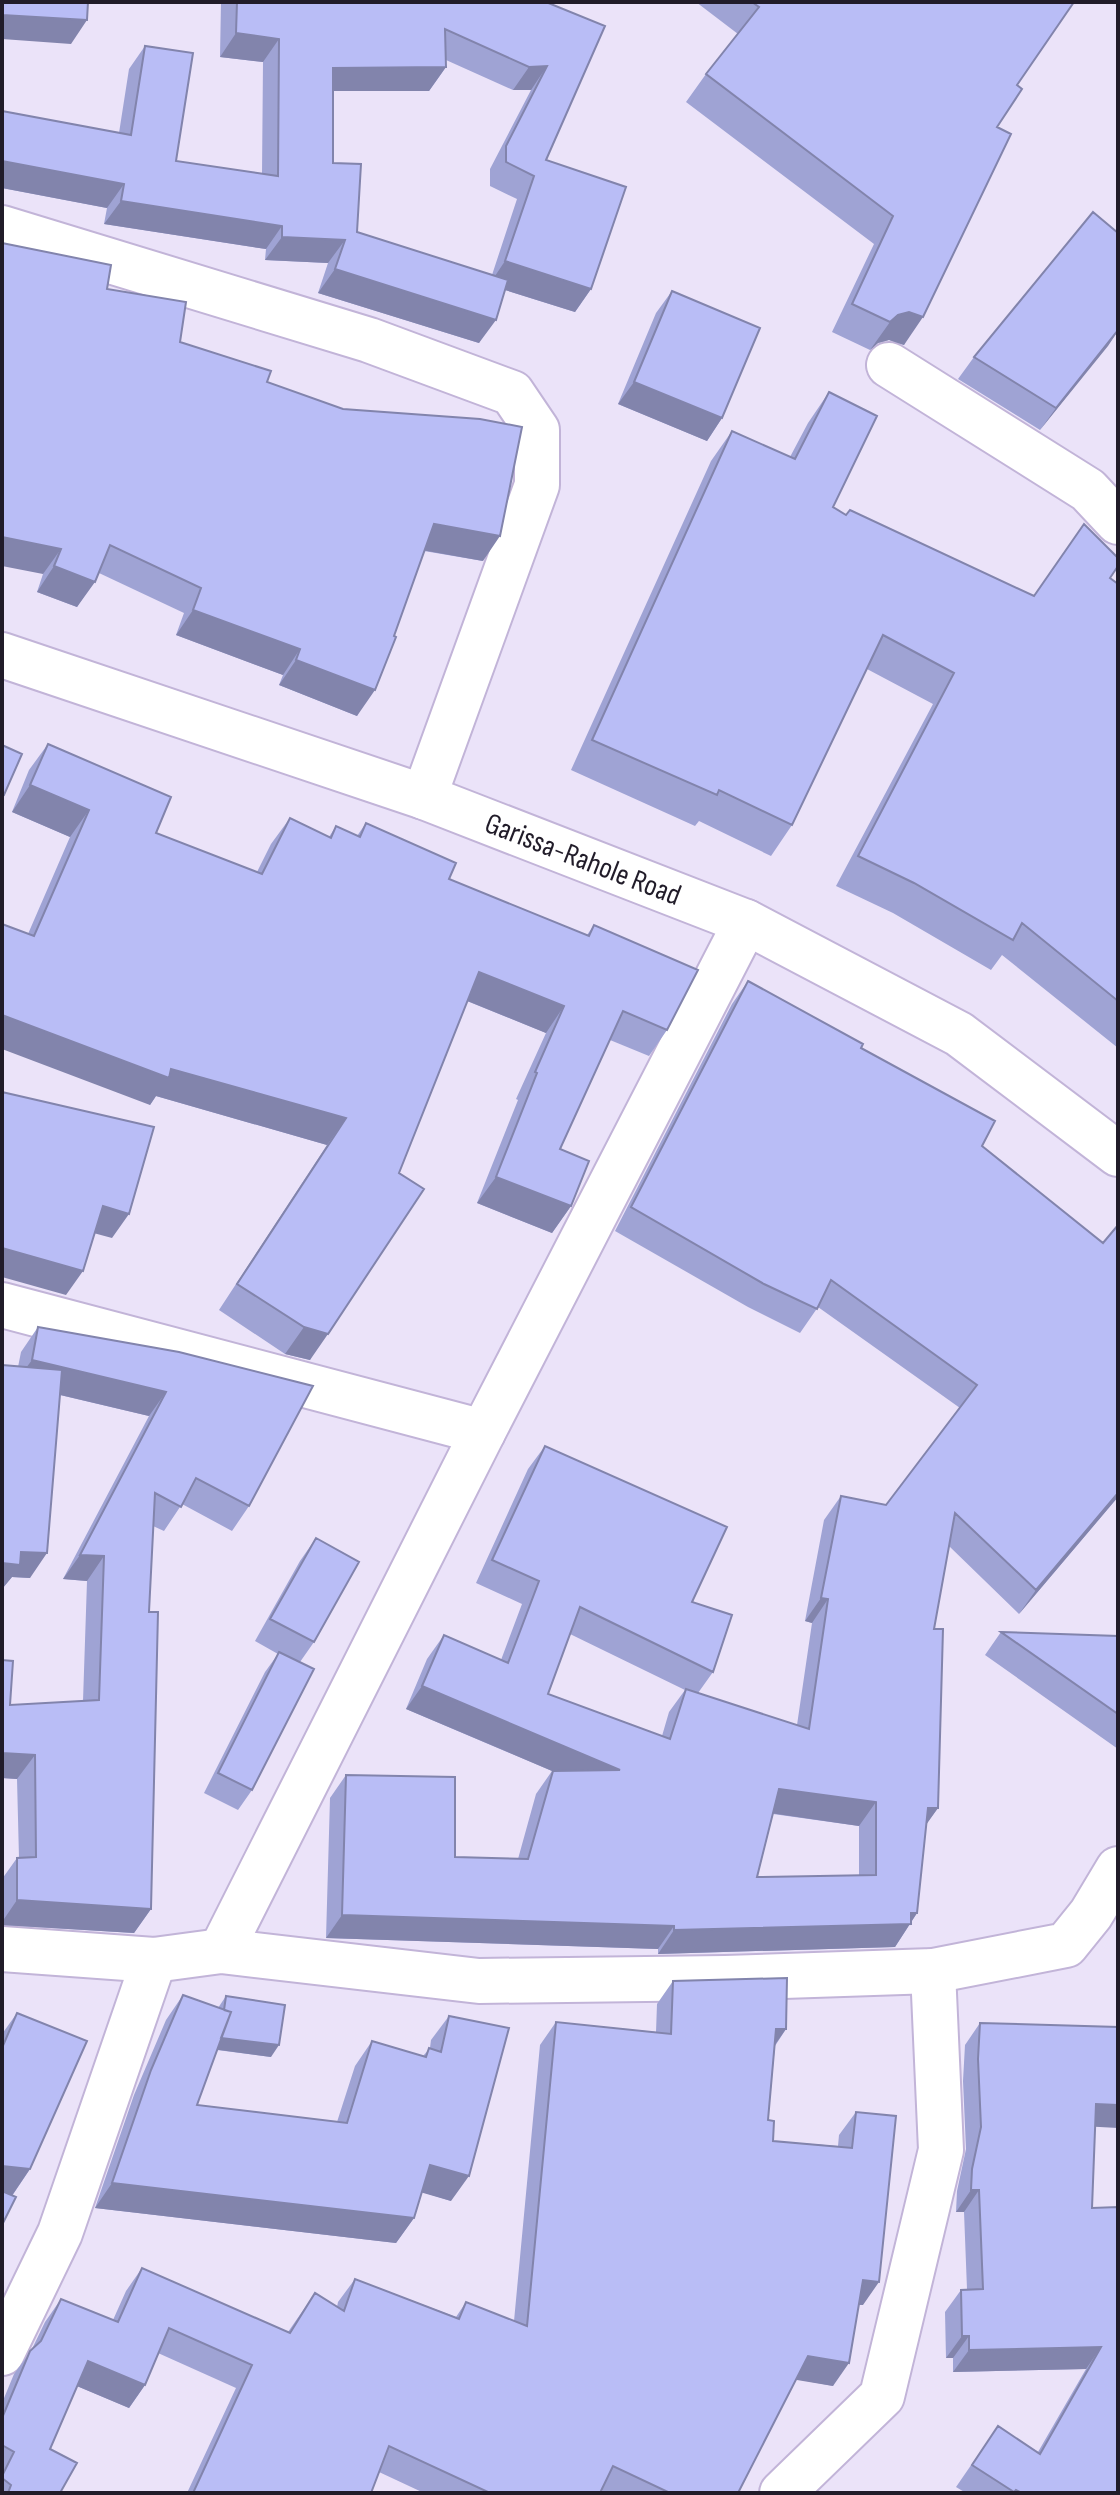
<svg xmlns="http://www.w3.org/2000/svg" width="1120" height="2495" viewBox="0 0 1120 2495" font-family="'Sofia Sans Condensed',sans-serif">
<rect width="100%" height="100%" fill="#ebe3f9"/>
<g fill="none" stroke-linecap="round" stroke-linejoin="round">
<defs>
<g id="minor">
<path d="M2,228l367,112 143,53 25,37v55l-113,312"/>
<path d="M889,365l199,125 30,32"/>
<path id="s1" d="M2,655l422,142 322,125 213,112 159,120"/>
<path d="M2,1305l481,127"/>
<path d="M2,1949l152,11 67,-9 258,30 246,-3 208,-7 133,-26 25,-31 27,-45"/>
<path d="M221,1951l262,-519 263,-510"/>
<path d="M2,2353l58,-120 94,-273"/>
<path d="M782,2493l100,-97 59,-246 -8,-179"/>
</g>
</defs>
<!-- minor casing -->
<use href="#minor" stroke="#c2b4d8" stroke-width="48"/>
<!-- minor -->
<use href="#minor" stroke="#fff" stroke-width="44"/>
</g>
<!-- wall -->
<path fill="#9fa3d4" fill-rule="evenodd" d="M221,2h325v158l45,129 -16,23 -70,-22 -26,53 -161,-50 10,-30 -63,-3 1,-11 -162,-25 3,-16 -105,-20v-77l117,22 10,-64 16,-23 31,115 86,13 1,-112 -43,-5zM446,60l67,30h18l-41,79v17l27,13 -25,76 -135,-43 -24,-69v-72h96l17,-24z
M696,2h378l-57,83 -20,42 -93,218 -15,-5 -11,3 -8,7 -38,-18 42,-88 -188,-142 20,-28 32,-40z
M107,289l73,53 87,40 216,179 -59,-10 -67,165 -78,-31 4,-10 -107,-40 8,-22 -85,-40 -22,34 -40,-15 6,-18z
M672,291l50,127 -15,23 -89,-37 38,-91z
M1118,331l-78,99 -82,-51 16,-22z
M829,392l4,115 13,8 188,81 76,-18 8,6v464l-116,-93 -11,15 -98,-57 -57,-27 97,-182 -66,-35 -75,156 -21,31 -72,-35 -4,5 -124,-56 140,-309 21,-30 58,26 18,-34z
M48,744l108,89 101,39 14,-28 19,-26 39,19 7,-11 21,10 9,-13 83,56 138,56 7,-10 73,105 -18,26 -39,-16 -50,109 11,57 -19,27 -75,-30 41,-103 -2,-1 30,-66 -79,-32 -157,359 -25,-6 -66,-44 108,-165 -171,-49 -6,9 -122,-171 42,-97 -58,-25 17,-42z
M748,981l113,67 121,98 136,351 -99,117 -70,-68 -15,83 4,179 -12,16 -9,89 -22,34 -237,7v-5l-332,-11 4,-140 16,-23 109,82 63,2 18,-65 16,-23 -146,-62 21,-50 17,-24 57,25 21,-56 -46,-21 52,-114 17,-23 147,156 21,70 -15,21 99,32 15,-102 -7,-2 19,-101 17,-24 45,9 74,-97 -142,-101 -18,26 -52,-26 -133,-76 117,-227zM570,1634l115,56 -16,22 -7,24 -114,-42zM773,1814l86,12v50l-102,1z
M38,1327l141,25 70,154 -17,25 -50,-27 -18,27 -11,-5 -4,86 2,297 -17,24 -132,-8v-46l15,-21h2l-2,-79 -15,-1v-118l8,45 73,-4 4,-120 -24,-2 86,-163 -89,-21 -30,183 -18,-1 -10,12v-224l16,2 3,-15z
M316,1538l-2,104 -14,20 -48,128 -14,20 -34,-17 61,-121 13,-18 -23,-13 45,-80z
M1001,1632l117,4v113l-133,-94z
M673,1981l113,48 -11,17 -7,74 5,21 65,5 1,-11 17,-23 7,193h-5l-25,81 -37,-7 -58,114h-132l-5,-3 -1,3h-176l-45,-21 -8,21h-184l49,-105 -78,-35 -13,32 -16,23 -52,-22 -27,63 10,44h-58v-90l12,-29 17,-23 14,-29 16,-23 52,21 13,-29 16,-23 146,64 27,-39 22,14 1,-5 17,-23 101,38 10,-15 48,19 26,-276 16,-23 100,10 1,-28z
M183,1995l35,13 8,-12 45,61 -54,-7 -20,55 140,17 18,-56 17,-25 51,15 7,-8 1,-8 18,-24 2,185 -29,-9 -8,26 -18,25 -301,-35 39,-113 32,-75z
M17,2013l13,156 -18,27 -10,29v-191z
M980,2023l115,104 -3,81 26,285h-152l-10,-6 42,-61 40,26 48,-83 -133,3v-14h-7l-1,-46 16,-22 6,-1 -3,-77h-8l1,-21 9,-42 -3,-68 2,-36z"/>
<!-- shaded-wall -->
<path fill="#8284ac" d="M2,15l85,5 -16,24 -69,-5z
M236,33l43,6 -16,23 -43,-5z
M547,66l-16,24h-18l16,-23z
M446,67l-17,24h-112l16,-23z
M2,161l122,23 -17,24 -105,-20z
M121,201l161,25 -16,23 -162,-25z
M282,237l63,3 -17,23 -63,-3z
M505,261l86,28 -16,23 -86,-27z
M335,269l161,51 -17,23 -161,-50z
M909,312l14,5 -19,28 -15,-5 -11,3 -8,7 20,-28 8,-7z
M1118,331l-10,15 -68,84 16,-22z
M634,382l88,36 -15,23 -89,-37z
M434,524l66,12 -17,25 -67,-12z
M2,537l59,12 -18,25 -41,-8z
M54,566l41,16 -18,25 -40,-15z
M193,610l107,39 -17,26 -107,-40z
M296,660l79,30 -18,26 -78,-31z
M30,785l59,25 -19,27 -58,-25z
M479,972l85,34 -18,27 -86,-35z
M2,1015l169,54 175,49 -19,27 -171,-49 -6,9 -148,-56z
M496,1177l75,29 -19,27 -75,-30z
M103,1206l26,8 -17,24 -26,-7z
M2,1248l81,23 -17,24 -64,-18z
M304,1327l24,7 -18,26 -25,-6z
M32,1360l134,32 -17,24 -135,-32z
M1118,1493v4l-99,117 17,-24z
M21,1552l26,1 -17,25 -18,-1 -10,12v-26z
M80,1555l24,1 -17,25 -24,-2z
M821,1598l7,1 -16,24 -7,-2z
M422,1686l198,84 -16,23 -198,-84z
M2,1753l33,2 -18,24 -15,-1z
M779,1789l97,13 -17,24 -96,-14z
M928,1808h10l-17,24z
M17,1900l134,9 -17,24 -132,-8v-3z
M911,1913h6l-22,34 -237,7 16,-24z
M342,1915l332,11 -16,23 -332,-11z
M776,2029h10l-16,23z
M220,2038l59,7 -8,12 -59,-8z
M1096,2104l22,1v23l-37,-2z
M430,2165l39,11 -18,25 -38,-11z
M2,2166l28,3 -19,28 -9,-1z
M112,2183l302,35 -18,25 -301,-35z
M971,2190h8l-15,22h-8z
M863,2280l16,2 -16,23 -17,-1z
M962,2336h7l-16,22h-7z
M1101,2347l-15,22 -133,3 16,-22z
M808,2356l41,7 -16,23 -42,-7z
M88,2361l57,24 -16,23 -57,-24z"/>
<!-- building -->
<path fill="#b9bdf6" stroke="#8284ac" stroke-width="2" fill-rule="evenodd" d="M2,2h86l-1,18 -85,-5z
M237,2h309l59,24 -59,134 80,27 -35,102 -86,-28 29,-85 -28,-14v-16l41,-80 -18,1 -84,-38 1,38 -113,1v95l28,1 -4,68 151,48 -12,40 -161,-51 10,-29 -63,-3v-11l-161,-25 3,-17 -122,-23v-50l129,24 14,-89 48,7 -17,108 102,15 1,-137 -43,-6z
M752,2h322l-57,83 5,4 -25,38 14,7 -88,183 -14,-5 -11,3 -8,7 -38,-18 41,-88 -187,-142 53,-67z
M1093,212l25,21v97l-62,78 -82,-51z
M2,243l109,22 -4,24 79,13 -6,40 91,29 -4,11 76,27 137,10 42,8 -22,109 -66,-12 -40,112 2,1 -21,53 -79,-30 4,-11 -107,-39 8,-22 -91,-43 -15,37 -41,-16 7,-17 -59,-12z
M672,291l88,37 -38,90 -88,-36z
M829,392l48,24 -44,91 13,8 4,-5 184,86 50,-72 34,34v8l-8,12 8,6v417l-96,-78 -9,17 -99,-57 -56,-27 96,-183 -71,-38 -91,190 -73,-35 -2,5 -125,-55 140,-309 63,28z
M48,744l123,53 -15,36 106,41 28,-56 41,20 5,-12 24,11 6,-14 90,40 -7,16 140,57 5,-11 104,45 -31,60 -44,-19 -63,138 29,12 -18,45 -75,-29 41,-104 -2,-1 29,-66 -85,-34 -80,201 25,16 -96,145 -24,-7 -67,-43 109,-166 -175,-49 -2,9 -167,-63v-91l32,12 55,-126 -59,-25z
M2,745l20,9 -18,41 -2,-1z
M748,981l115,63 -2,4 134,73 -13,25 121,97 15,-18v268l-82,97 -81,-77 -21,116h9l-5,179h-10l-11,105h-6v11l-237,6v-4l-332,-11 4,-140 109,2v80l73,2 25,-88 67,-1 -198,-84 22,-51 64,28 31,-82 -47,-21 53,-114 182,81 -35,75 40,13 -19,57 -133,-65 -32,87 122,45 16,-50 123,40 19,-130 -7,-1 20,-102 45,9 91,-120 -146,-105 -14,29 -53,-25 -133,-77zM779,1789l97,13v73l-119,2z
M2,1092l152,35 -25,87 -26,-8 -20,65 -81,-23z
M38,1327l141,25 134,34 -64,120 -53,-28 -15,29 -26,-14 -6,119h9l-7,297 -134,-9v-42l19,-1 -1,-102 -33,-2v-93l11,1 -3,44 89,-5 5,-144 -24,-1 86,-163 -134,-32z
M2,1365l60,5 -15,183 -26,-1 -1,13 -18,-2z
M316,1538l43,24 -45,80 -44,-23z
M1001,1632l117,4v78z
M279,1652l35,17 -62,121 -34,-17z
M787,1978l-1,51h-10l-8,91 6,1 -1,20 79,7 4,-36 40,4 -17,166 -16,-2 -14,83 -41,-7 -70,137h-68l-57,-27 -13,27h-110l-101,-47 -18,47h-178l59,-128 -83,-37 -24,57 -57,-24 -38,88 27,14 -17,30h-52l3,-8 -9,-7v-2l12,-24 -12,-7v-27l28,-67 11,-10 20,-42 57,23 24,-54 148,65 25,-40 29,18 11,-32 104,40 7,-17 61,24 29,-304 115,12 2,-53z
M183,1995l48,17 -34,93 150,18 25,-82 54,16 3,-9 12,4 8,-36 60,12 -40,148 -39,-11 -16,53 -302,-35 39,-113z
M226,1996l59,9 -6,40 -58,-7 10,-26 -7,-2z
M17,2013l70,28 -57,128 -28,-3v-118z
M980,2023l138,4v78l-22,-1 -4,104 26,-1v286h-96l-6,-3 -2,2 -42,-27 26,-39 42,28 61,-107 -132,3v-14h-7l-1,-46 22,-1 -4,-99h-8l1,-21 9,-42 -3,-68z
M2,2191l14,6 -14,28z"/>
<g text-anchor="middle" stroke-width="7" stroke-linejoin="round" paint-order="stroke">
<!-- street labels -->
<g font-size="30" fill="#211c29" stroke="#fff">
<text dy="10" stroke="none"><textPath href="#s1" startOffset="616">Garissa-Rahole Road</textPath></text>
</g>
</g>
<!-- border -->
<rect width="1120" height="2495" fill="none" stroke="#211c29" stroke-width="8"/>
</svg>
